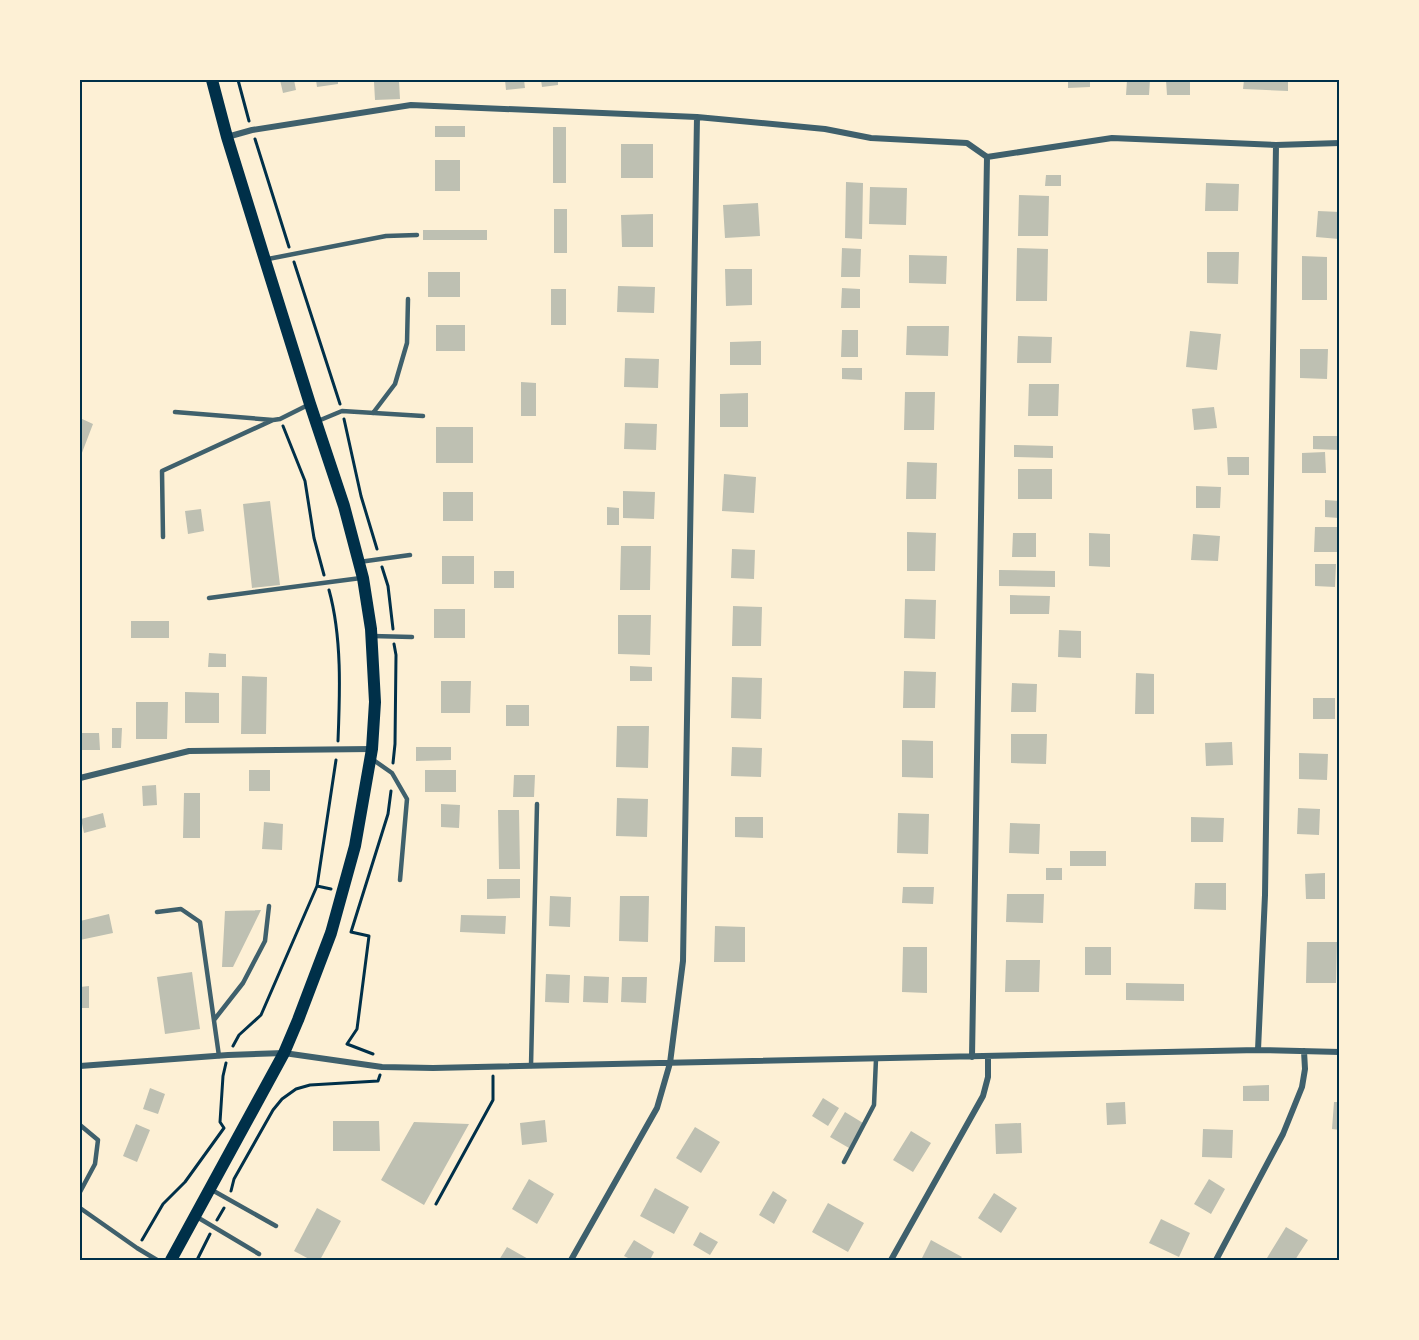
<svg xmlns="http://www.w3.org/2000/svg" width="1419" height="1340" viewBox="0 0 1419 1340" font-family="Rubik,sans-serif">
<rect width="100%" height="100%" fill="#fdf0d5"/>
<!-- building -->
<path fill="#bec0b2" d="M280,80h14l2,10 -13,3z
M316,80h22v4l-21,3z
M505,80h19l1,8 -19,2z
M541,80h17v5l-16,2z
M1068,80h22v7l-22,1z
M1127,80h23l-1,15h-23z
M1166,80h24v15h-23z
M1244,80h44v11l-45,-2z
M399,81l1,18 -25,1 -1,-18z
M435,126h30v11h-30z
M553,127h13v56h-13z
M621,144h32v34h-32z
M435,160h25v31h-25z
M1046,175h15v11h-16z
M846,182l17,1 -1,56 -17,-1z
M1206,183l33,1 -1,27h-33z
M870,187l37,1 -1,37 -37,-1z
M1019,195l30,1 -1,40h-30z
M758,203l2,33 -35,2 -2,-33z
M554,209h13v44h-13z
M1318,211l22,1 -1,27 -23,-2z
M653,214v33h-31l-1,-32z
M423,230h64v10h-64z
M842,248l19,1 -1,28h-19z
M1017,248l31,1 -1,52h-31z
M1207,252h32l-1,32 -31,-1z
M909,255l38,1 -1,28 -37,-1z
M1302,256l25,1v43h-25z
M725,269h27v36l-26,1z
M428,272h32v25h-32z
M618,286l37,1 -1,26 -37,-1z
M842,288l18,1v19h-19z
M551,289h15v36h-15z
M436,325h29v26h-29z
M907,326h42l-1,30 -42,-1z
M842,330h16v27h-17z
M1190,331l31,3 -4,36 -31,-3z
M1018,336l34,1 -1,26h-34z
M761,341v24h-31v-23z
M1300,349h28l-1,30 -27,-1z
M625,358l34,1 -1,29 -34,-1z
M842,368h20v12l-20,-1z
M521,382l15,1v33h-15z
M1029,384h30l-1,32h-30z
M905,392h30l-1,38h-30z
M748,393v34h-28v-33z
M1214,407l3,21 -23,2 -2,-21z
M80,418l13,6 -13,34z
M625,423l32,1 -1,26 -32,-1z
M436,427h37v36h-37z
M1313,436h27v14l-27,-1z
M1014,445l39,1v12l-39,-1z
M1325,452l1,21h-24v-20z
M1227,457h22v18h-21z
M907,462l30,1 -1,36h-30z
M1018,469h34v30h-34z
M724,474l32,3 -2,36 -32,-2z
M1196,486l25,1 -1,21h-24z
M623,491l32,1 -1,27 -31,-1z
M443,492h30v29h-30z
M1325,500l15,1 -1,17 -14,-1z
M270,501l10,84 -28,3 -9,-84z
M607,507l12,1v17h-12z
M201,509l3,22 -16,3 -3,-23z
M1315,527h24v25h-25z
M907,532l29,1 -1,38h-28z
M1013,533h23v24h-24z
M1089,533l21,1v33l-21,-1z
M1193,534l27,2 -2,25 -27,-1z
M621,546h30l-1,44h-30z
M732,549l23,1 -1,29 -23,-1z
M442,556h32v28h-32z
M1315,564h21l-1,23 -20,-1z
M999,570l56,1v16l-56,-1z
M494,571h20v17h-20z
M1010,595l40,1 -1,18h-39z
M905,599l31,1 -1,39 -31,-1z
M733,606l29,1 -1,39h-29z
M434,609h31v29h-31z
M618,615h33l-1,40 -32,-1z
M131,621h38v17h-38z
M1059,630l22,1v27l-23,-1z
M209,653l17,1v13h-18z
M630,666l22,1v14h-22z
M904,671l32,1 -1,36h-32z
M1136,673l18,1v40h-19z
M242,676l25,1 -1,57h-25z
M732,677l30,1 -1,41 -30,-1z
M441,681h30l-1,32h-29z
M1012,683l25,1 -1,28h-25z
M185,692l34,1v30h-34z
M1313,698h22v21h-22z
M136,702h32l-1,37h-31z
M506,705h23v21h-23z
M617,726h32l-1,42 -32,-1z
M112,728h10l-1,20h-9z
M81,733h18l1,17h-19z
M1011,734h36l-1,30 -35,-1z
M902,740l31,1v37l-31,-1z
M1232,742l1,23 -27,1 -1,-23z
M416,747h35v13l-35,1z
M732,747l30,1 -1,29 -30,-1z
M1299,753l29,1 -1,26 -28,-1z
M249,770h21v21h-21z
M425,770h31v22h-31z
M514,775h21l-1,22h-21z
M156,785l1,20 -14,1 -1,-20z
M184,793h16v45h-17z
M617,798l31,1 -1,38 -31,-1z
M441,804l19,1 -1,23 -18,-1z
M1298,808l22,1 -1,26 -22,-1z
M498,810h21l1,59h-21z
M103,813l3,14 -22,6 -3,-14z
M898,813l31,1 -1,40 -31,-1z
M735,817h28v21l-28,-1z
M1191,817l33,1 -1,24h-32z
M264,822l19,2 -1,26 -20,-1z
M1010,823l30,1 -1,30 -30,-1z
M1070,851h36v15h-36z
M1046,868h16v12h-16z
M1325,873v26h-19l-1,-25z
M487,879h33v19l-33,1z
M1195,883h31v27l-32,-1z
M903,887h31l-1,17 -31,-1z
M1007,894h37l-1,29 -37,-1z
M550,896l21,1 -1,30 -21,-1z
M620,896h29l-1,46 -29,-1z
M261,910l-28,57h-11l3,-56z
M109,914l4,19 -33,7v-19z
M461,915l45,1 -1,18 -45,-2z
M715,926l30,1v35h-31z
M1307,942h30l-1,41h-30z
M903,947h24v46l-25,-1z
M1085,947h26v28h-26z
M1006,960h34l-1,32h-34z
M192,972l8,57 -35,5 -8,-57z
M546,974l24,1 -1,28 -24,-1z
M584,976l25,1 -1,26 -25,-1z
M622,977h25l-1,26 -25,-1z
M1126,983l58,1v17l-58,-1z
M89,986v22h-9v-21z
M1269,1085v16h-26v-15z
M150,1088l15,6 -7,20 -15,-5z
M823,1098l16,10 -11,18 -16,-10z
M1125,1102l1,22 -19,1 -1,-22z
M1334,1102h6v28l-8,-1z
M845,1112l18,11 -14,25 -19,-11z
M545,1120l2,22 -25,3 -2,-22z
M333,1121h46l1,30h-47z
M414,1122l55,2 -45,81 -43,-25z
M1021,1123l1,30 -26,1 -1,-30z
M136,1124l14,6 -13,32 -14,-6z
M695,1127l25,15 -19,31 -25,-15z
M1203,1129l30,1 -1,28 -30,-1z
M911,1131l20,12 -18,29 -20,-12z
M529,1179l25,15 -17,30 -25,-15z
M1209,1179l16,10 -14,25 -17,-10z
M655,1188l34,19 -15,27 -34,-18z
M773,1191l14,9 -13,24 -15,-9z
M994,1193l23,15 -16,25 -23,-15z
M828,1203l36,20 -16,29 -36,-20z
M317,1208l24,13 -21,39h-9l-17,-9z
M1161,1219l29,14 -11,24 -30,-14z
M1286,1227l22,13 -13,20h-23l-5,-2z
M700,1232l18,10 -8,13 -17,-10z
M634,1240l20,12 -4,8h-18l-8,-4z
M931,1240l31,17 -3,3h-33l-4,-2z
M507,1247l23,13h-31z"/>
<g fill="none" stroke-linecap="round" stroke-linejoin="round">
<!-- path -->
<path stroke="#003049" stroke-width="3" d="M238,80l11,41
M255,139l34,108
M294,262l46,142
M344,419l17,77 16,53
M283,426l22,55 9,57 10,37
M382,567l6,19 5,43
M329,590c13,47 11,102 9,151
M393,763l2,-19 1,-89 -2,-11
M317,886l14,3
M233,1046l6,-11 22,-20 56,-129 19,-126
M373,1054l-26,-10 10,-15 12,-93 -18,-4 37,-118 3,-23
M231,1191l3,-12 39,-69 9,-11 14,-10 14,-4 68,-4 2,-6
M436,1204l57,-104v-24
M217,1220l7,-12
M142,1240l21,-36 22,-22 39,-54 -4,-6 3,-46 3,-13
M197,1260l13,-26"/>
<!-- service -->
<path stroke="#3f606c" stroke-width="4.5" d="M268,259l118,-23 31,-1
M175,412l98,8 7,-1 30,-15
M373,413l22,-29 12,-41 1,-44
M318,421l24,-10 81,5
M163,537l-1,-66 111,-51
M359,562l51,-7
M209,598l152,-20
M372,636l40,1
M372,759l20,14 15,26 -7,81
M157,912l24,-3 19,13 19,134
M214,1020l29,-37 22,-42 4,-35
M531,1066l6,-262
M80,1125l18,15 -3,24 -15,28
M844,1162l30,-57 2,-46
M212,1190l64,36
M80,1208l57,40 20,12
M197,1217l62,37"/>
<!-- minor -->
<path stroke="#3f606c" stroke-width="6" d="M227,137l25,-7 159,-25 286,12 128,12 46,9 96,5 20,14 125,-19 164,7 64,-2
M80,778l109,-27 183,-2
M1258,1050l7,-155 11,-750
M972,1057l15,-900
M80,1066l148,-11 56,-2 98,14 51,1 825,-18 82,2
M571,1260l86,-152 13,-45 13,-102 14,-844
M891,1260l92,-164 5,-19v-21
M1216,1260l67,-126 19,-47 3,-18 -1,-18"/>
<!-- secondary -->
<path stroke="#003049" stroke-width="12" d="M171,1260l113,-207 14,-33 33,-87 24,-87 17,-97 3,-47 -4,-73 -8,-51 -19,-72 -34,-102 -45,-144 -38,-123 -15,-57"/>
</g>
<!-- border -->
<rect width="1419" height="1340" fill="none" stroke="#fdf0d5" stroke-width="162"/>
<rect x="81" y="81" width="1257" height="1178" fill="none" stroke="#003049" stroke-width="2"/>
</svg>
